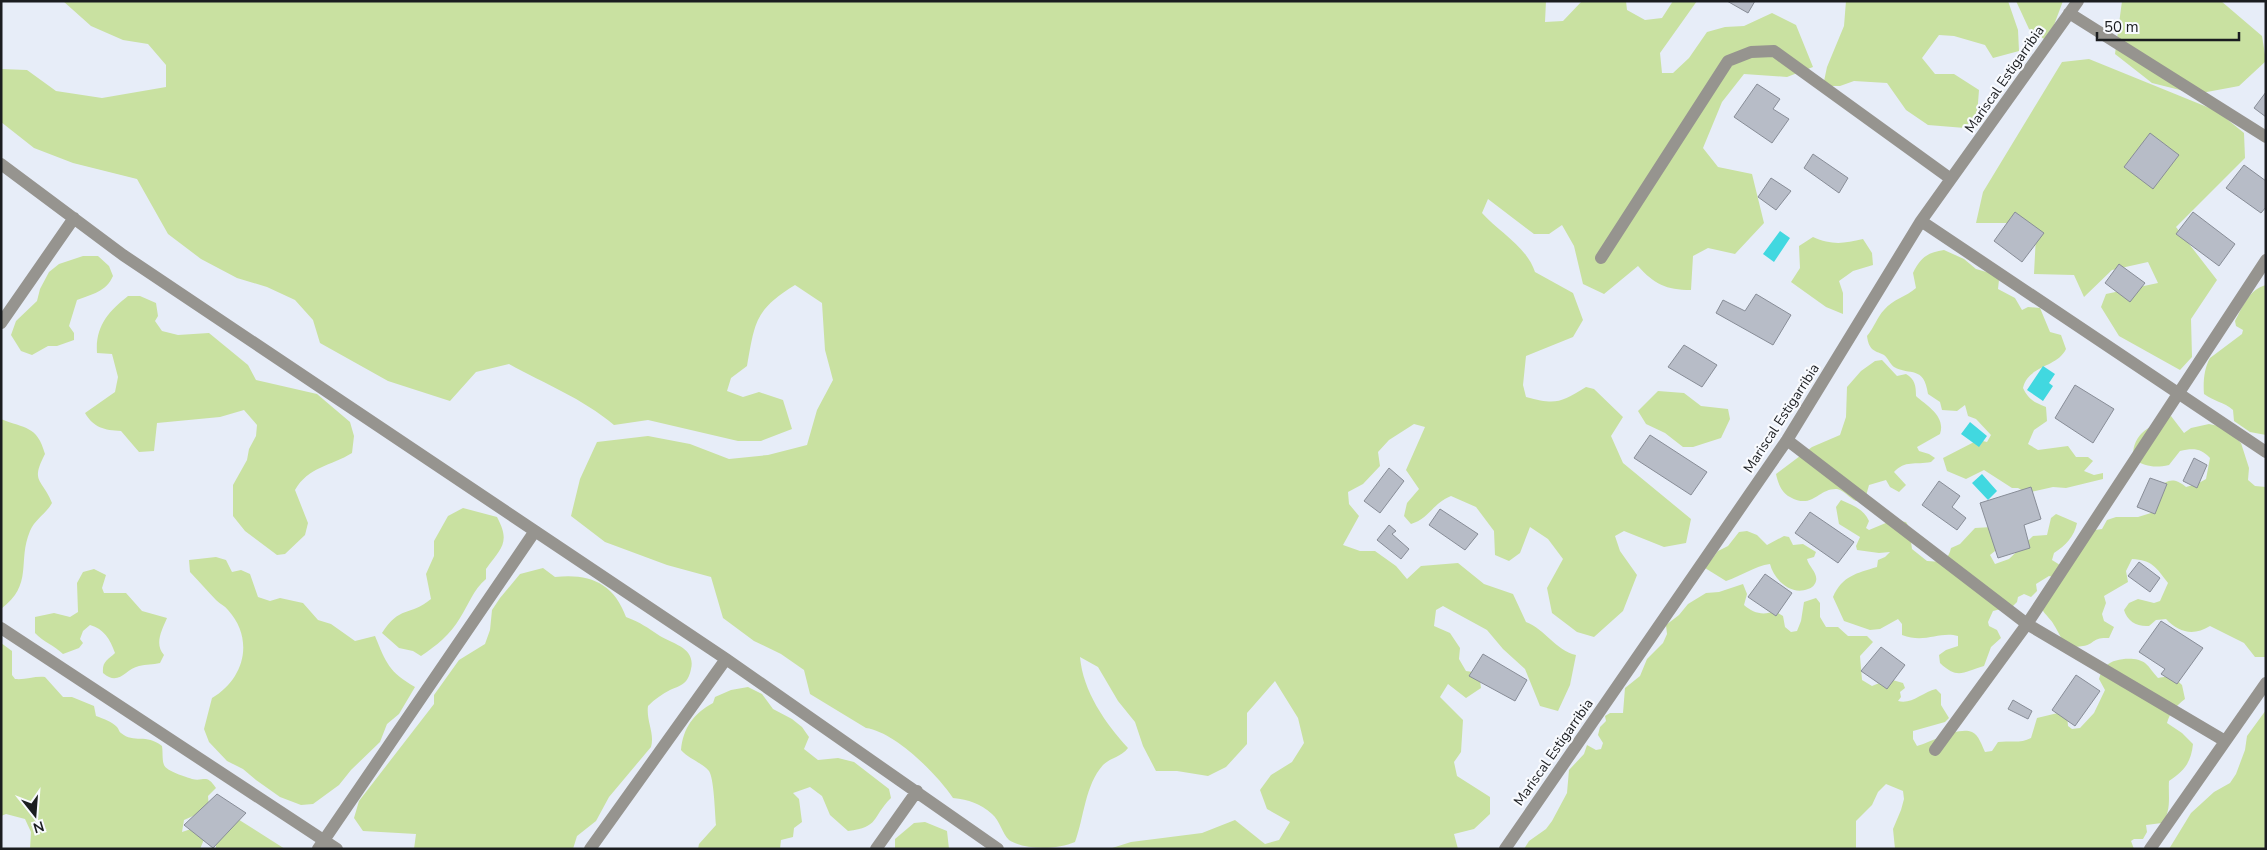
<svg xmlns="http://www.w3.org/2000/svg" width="2267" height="850" viewBox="0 0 2267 850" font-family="'Nunito Sans',sans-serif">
<rect width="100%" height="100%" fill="#e7edf8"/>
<!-- green -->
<path fill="#c9e1a1" d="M63,1h1483l-1,21 18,-1 19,-20h44l1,9 18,10 17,-2 11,-17h24l-37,52 2,20h11l16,-15 18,-26 18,-5 19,-1 28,-13 24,12 17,42 -26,10 -43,-3 -22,28 -19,46 15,19 34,7 12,49 -29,31 -27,-6 -15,8 -2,34c-25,0 -37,-6 -53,-24l-34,28 -21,-10 -9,-38 -12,-21 -13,9h-15l-46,-35 -6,14c17,19 45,34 53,59l38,21 10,27 -10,17 -47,19 -3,29 3,12c30,8 34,6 60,-10l8,2 29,28 -12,19 12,27 68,56 -5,24 -22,4 -40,-16 -9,5 5,15 17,24 -14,36 -29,26 -17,-5 -25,-19 -5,-25 16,-29 -15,-20 -18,-12 -10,26 -11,8 -14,-6 -1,-24 -18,-24 -25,-11c-19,8 -21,22 -40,28l-7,-8 3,-13 12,-14 -13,-19 19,-43 -11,-3 -25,16 -11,12 2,14 -17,18 -15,8 1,12 10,12 -16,29 17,6h15l21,15 11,13 14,-13 37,-3 26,21 29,10 13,28c19,7 29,28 50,33l-6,30 -12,26 -18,-5 -15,-37 -22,-20 -16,-19 -44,-24 -7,4 -2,16 16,7 10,15 -1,11 7,12 13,2 2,15 -15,10 -18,-14 -8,13 23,23 -2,32 -7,10 3,14 33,21v17l-16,15 -20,5 4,15h-349l22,-7 71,-9 33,-13 30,24 14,-4 11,-18 -23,-13 -7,-19 11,-15 21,-13 12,-19 -6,-25 -23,-37 -28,32v31l-21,23 -18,9 -31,-5h-21l-13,-25 -8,-24 -17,-21 -20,-34 -18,-10c3,34 25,66 48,91 -7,9 -18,10 -25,17 -18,20 -19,53 -28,77 -18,8 -51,8 -66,-2 -7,-7 -9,-19 -17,-26 -12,-11 -23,-14 -39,-16 -16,-24 -58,-66 -87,-70l-56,-34 -6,-24 -23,-16 -27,-13 -31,-23 -12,-41 -44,-12 -62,-23 -34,-26 9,-37 17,-37 51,-6 42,8 39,15 39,-4 39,-10 10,-35 16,-30 -8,-30 -3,-47 -27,-18c-40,25 -40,36 -48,81l-16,12 -4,13 16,6 16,-5 24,8 9,29 -31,12h-23l-90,-21 -34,5c-32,-27 -69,-41 -105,-61l-33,8 -26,29 -62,-20 -68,-38 -7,-23 -18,-20 -28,-13 -30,-9 -36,-19 -33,-25 -31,-55 -64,-16 -39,-15 -33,-26v-53l26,1 29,21 46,7 64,-11v-22l-18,-21 -25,-4 -32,-14z
M1846,1h162l10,29 1,21 -26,7 -8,-13 -31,-9 -15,-1 -17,23 13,16h19l25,16 -2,26 -12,12 -37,-3 -22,-15 -19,-27 -33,-2 -14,5h-17l4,-19 17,-41z
M2016,1h47l-9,24 -10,14 -15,-10z
M2122,1h99l41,35 4,25 -27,25 -43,8 -44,-11 -37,-29z
M2089,59l128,52 27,22 1,25 -69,69 41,53 -26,39 1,38 -12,13 -61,-34 -18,-29 5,-13 52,-11 -10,-21 -36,8 -28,27 -10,-22 -40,-1 2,-39 -11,-12h-49l7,-31 79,-130z
M1813,237c18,8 30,7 50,2l9,14 1,12 -20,6 -14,10 4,12v21l-17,-7 -35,-25 9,-14 -1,-22z
M1944,250l20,9 12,10 14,4 9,7 -1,9 17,9 7,12 6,-3 12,1 10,24 11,3 5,14c-9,19 -38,16 -43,39 6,12 11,14 23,19l1,14 -13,9 -6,14 10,6 30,-4 8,11h12l5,4 -9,10 10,4 9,-2v6l-37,9 -13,-1 -26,6 -9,-5h-6l-28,-18 -18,9 -19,-8 -4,-13 35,-18 9,2 4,-7 -15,-16 -8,-3 -3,-11 -8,6 -15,-1 -2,-8 -12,-8c-4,-29 -18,-18 -34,-27 -4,-3 -6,-9 -10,-12 -11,-5 -15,-5 -17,-19 7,-8 10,-19 17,-26 9,-11 22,-13 32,-22l-3,-15c7,-15 15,-21 31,-23z
M83,256h15l11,10 4,10c-7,16 -21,18 -36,24l-8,26 5,7v7l-17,6h-9l-16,9 -11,-4 -10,-16 5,-14 21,-20 3,-12 9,-17 10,-8z
M2266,285v150l-16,-3 -16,-11 -1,-11c-9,-8 -20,-9 -29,-16 -1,-11 0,-26 6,-36l32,-24 1,-4 -7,-4 -1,-5c7,-13 14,-32 31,-36z
M128,296h12l16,7 2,13 -3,5 7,10 16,4 31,-2 39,32 8,15 61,14 33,28 4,14 -2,17c-21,13 -44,14 -57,37l13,33 -3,12 -20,19 -8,1 -32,-24 -12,-15v-31l14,-25 2,-11 7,-13 1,-11 -13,-15 -24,7 -63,6 -3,28 -15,1 -18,-21c-17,-1 -27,-3 -36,-18l30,-21 3,-15 -6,-23 -15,-1c-2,-27 12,-42 31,-57z
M1882,360l15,16 9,-2c9,5 10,12 10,22 11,10 30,20 24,38l-23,13 2,4 10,3 6,4 -4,4c-16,3 -26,-2 -37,10l12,13 -7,7 -9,-5 -4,-7 -17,5 -3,11 -10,5c-7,-3 -12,-11 -19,-12 -19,-1 -24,21 -47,8 -9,-5 -12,-14 -14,-23l36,-27 28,-12 6,-18 1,-30 14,-16 14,-10z
M1658,391l26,2 17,13 27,3 2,10 -9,19 -28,9h-10l-18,-14 -19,-9 -8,-13z
M2171,416l13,17 7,-5 18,-4 14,3 18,16 8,25 -1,12 7,6 11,1v170h-11l-11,-14 -34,-17c-16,10 -31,7 -44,-7l-10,1 -7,6c-12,1 -22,-5 -25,-16l5,-7 9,-4 16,4 6,-2 8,-18c-12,-16 -16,-23 -36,-24l-6,12 2,11 -24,14 2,7 -4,11 2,7 10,6 -5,11c-17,-1 -14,6 -26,8 -20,4 -21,-9 -29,-21 -3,-6 -9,-10 -12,-16l53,-79 7,-1 5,-9 9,-3h22l13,-4 -1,-10c9,-15 17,-32 36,-16l11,-3 9,-5 4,-21c-9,-10 -17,-10 -30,-7l-11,14c-14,3 -23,2 -36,-6 -1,-27 17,-32 38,-43z
M1,419c24,10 36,6 44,35 -15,29 -3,24 7,49 -6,11 -17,16 -22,28 -13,31 4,53 -29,78z
M1841,500c11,5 23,9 28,21l-3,7 3,2 24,-10 13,2 3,5 3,22 15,12c13,1 21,1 24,-13l9,-4 15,-16 17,-1 8,20 -10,8 5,9 14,-5 24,-23 14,-1 4,-17 5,-4 21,9c-3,14 -11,22 -23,30l-2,7 8,5 -7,12 -4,-1 -13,8 1,7 -6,6 -7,-3 -6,3 -1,5 -4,4 -20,5 -5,11 1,4 8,4 4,8 -10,9 -7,19c-21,6 -26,14 -44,-3l-1,-8 7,-5 12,-4v-10c-19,-5 -33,8 -56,-1v-11l-4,-5 -18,10 -10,1 -26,-9 -11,-24c9,-21 24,-24 44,-30l1,-7 7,-3 5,-5 -11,1 -22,-3 -1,-4 4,-9 -21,-13 -3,-17z
M463,508l34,9c14,26 4,31 -11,52v10c-13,11 -17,25 -26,39 -10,17 -23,27 -39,38l-8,-5 -14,-3 -17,-15c18,-28 27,-16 49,-34l-5,-25 8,-18v-15l14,-25z
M1747,531l10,4 10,10 17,-9 5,1 4,8 10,-1 13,8 -2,5 -7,2c2,8 11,14 9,22 -1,4 -4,7 -8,8 -17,7 -34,-9 -38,-25 -15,2 -29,12 -44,17l-21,-13 13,-17 10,-5 11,-14z
M216,557l10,3 6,12 9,-2 9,4 8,23 12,4 10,-3 23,5 15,17 13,4 24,17 20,-5c11,27 14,36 40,51l-16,27 -12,10 -7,18 -29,28 -12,15 -26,19 -12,1 -21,-8 -24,-17 -13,-11 -16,-8 -18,-19 -5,-13 8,-31c32,-19 43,-58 16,-88 -3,-4 -8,-6 -12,-10 -9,-9 -17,-19 -26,-28l-1,-12z
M543,568l12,9c34,-4 59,6 71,40 16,6 20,10 34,19 13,8 36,12 31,33 -1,5 -3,11 -7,14 -3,3 -10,5 -14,7 -8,4 -15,9 -22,16 -2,15 7,27 3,41l-42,50 -13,24 -19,15 -4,13h-159l2,-15 -53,-3 -9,-13 5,-17 75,-97v-9l25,-35 26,-16 5,-14 2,-20 8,-12 20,-24z
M94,569l12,6 -4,13 2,5h22l16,18 25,7c-5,12 -13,26 -3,37l-4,8c-7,2 -14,1 -21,3 -14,3 -20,21 -36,7 -1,-12 5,-13 12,-20 -5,-14 -11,-24 -25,-28l-7,6 -3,8 3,4 -4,5 -16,6c-9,-9 -20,-12 -28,-21v-16l19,-4 16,4 8,-5 -1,-29 6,-11z
M1743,584l4,10 -3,11c9,8 19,11 31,6l8,5 2,11 6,5 6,-1 4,-10 3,-19 12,-4 4,5v14l6,10h12l10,9h19l6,6 -13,14 2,24 10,6 17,-7 14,4 2,5 -5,4 1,5 -3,4c13,4 25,-9 38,-12l5,5v11l8,13 -4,4 -32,9v8l4,7c14,-4 42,-20 55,-14 7,3 10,14 13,20l7,-1 6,-9c11,-2 22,2 33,-4l6,-20 25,-6 5,2 1,12 4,3 8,-1 14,-15 11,-23 -6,-11c1,-5 4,-10 8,-14 7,-7 30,-9 38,-2 5,4 8,10 13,15 11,-2 16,-1 24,7l3,14c-9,7 -15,13 -18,24l15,10 11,11c-2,19 -9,27 -24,37 -1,14 3,30 -7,42l-16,2 1,7 -4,7h-9l-3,2 3,8h-239l-2,-20 8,-19 3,-11 -1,-8 -17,-7 -8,8 -6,13 -16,16v28h-332l5,-8 17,-12 6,-8 15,-28 2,-23 15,-16 3,-9 9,5 5,-1 2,-6 -5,-8 2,-8 6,-6 -1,-5 5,-3h13l2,-25 15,-12 7,-17 16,-16 4,-9 -1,-9 13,-10 9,-11 18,-11 13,-1z
M1,643l11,8v24l3,4c11,1 19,-3 30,-2l18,20h9l22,9 2,10c8,3 15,5 21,11 2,2 2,5 4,6 13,11 25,0 41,13 1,6 0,14 2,19 2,6 22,12 28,14 12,3 14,-6 24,9l-8,8 1,13 -25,11 -2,12 15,-5 8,10 -5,12h-170l1,-17 -6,-13 -19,-5 -5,2z
M748,687l14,7 11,15 19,10 10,8 7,10 -5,12 14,11 20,-2 16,4 35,27 2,9c-20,20 -11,29 -43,33l-18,-16 -8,-19 -12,-9 -17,6 6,6 3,23 -8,6 -1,9 -12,3 -1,9h-82l1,-5 17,-19c-1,-11 -2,-47 -7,-54 -8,-9 -20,-12 -28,-21 2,-22 13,-37 32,-47l2,-6 16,-7z
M2266,710v139h-97l22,-36 23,-21 16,-9 6,-9 9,-24 2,-14z
M233,816l52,33h-69v-18z
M925,822l22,9 2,18h-54v-10l19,-16z"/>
<!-- water -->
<path fill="#41d8e0" d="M1780,231l10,7 -16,24 -11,-8z
M2043,366l12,8 -6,9 4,3 -10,15 -16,-11z
M1970,422l17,14 -8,11 -18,-13z
M1982,474l15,17 -9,9 -16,-17z"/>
<!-- building -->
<path fill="#b7bcc7" stroke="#888d97" d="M1727,1h28l-7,12z
M1757,84l23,15 -7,10 16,10 -17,24 -38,-26z
M2266,92v25l-12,-9z
M2150,133l29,22 -26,34 -29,-22z
M1813,154l35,24 -9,15 -35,-25z
M2244,165l22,16v26l-5,6 -35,-25z
M1771,178l20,13 -15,19 -18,-13z
M2015,212l29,21 -22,29 -28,-21z
M2193,212l42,32 -16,22 -43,-32z
M2119,264l26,19 -15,19 -25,-19z
M1756,294l35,21 -18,30 -57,-32 7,-13 22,11z
M1684,345l33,20 -15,22 -34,-20z
M2075,385l39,24 -21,34 -38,-25z
M1650,435l57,37 -16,23 -57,-37z
M2194,458l13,7 -10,23 -14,-7z
M1389,468l15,13 -24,32 -16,-12z
M2150,478l17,6 -12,30 -18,-7z
M1939,481l21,15 -8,11 14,11 -9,12 -35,-25z
M2031,487l10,32 -17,6 6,23 -32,10 -18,-55z
M1440,509l38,25 -13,16 -36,-25z
M1810,512l44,30 -16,21 -43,-30z
M1389,525l7,6 -4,3 17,15 -8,10 -24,-19z
M2139,562l21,16 -10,14 -22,-16z
M1765,574l27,19 -16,23 -28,-19z
M2161,621l42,27 -26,36 -16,-10 4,-5 -26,-17z
M1881,647l24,18 -18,24 -26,-18z
M1483,654l44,26 -12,21 -46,-25z
M2076,675l24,16 -25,35 -23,-16z
M2013,700l19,11 -4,8 -20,-10z
M217,794l29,19 -33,35 -29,-23z"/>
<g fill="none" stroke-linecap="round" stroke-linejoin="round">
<!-- minor -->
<path stroke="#96948f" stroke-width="12" d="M2069,13l197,124
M1,164l122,91 603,404 272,190
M1921,221l345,231
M1601,258l127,-197 23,-9 23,-1 177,128
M1,323l73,-105
M1787,440l240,184 198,117
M1,628l336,221
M1935,750l92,-126 239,-364
M318,849l217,-318
M590,849l136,-190
M876,849l41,-58
M1505,849l282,-409 134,-219 157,-220
M2150,849l116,-166"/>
</g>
<g text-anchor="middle" stroke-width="4.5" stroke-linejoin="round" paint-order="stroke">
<!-- street labels -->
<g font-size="14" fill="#1b1d20" stroke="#f8fafe">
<text transform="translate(2004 79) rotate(-55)" y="5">Mariscal Estigarribia</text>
<text transform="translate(1781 418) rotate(-57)" y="5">Mariscal Estigarribia</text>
<text transform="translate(1553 752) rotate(-55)" y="5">Mariscal Estigarribia</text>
</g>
</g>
<!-- border -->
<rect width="2267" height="850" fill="none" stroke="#1b1d20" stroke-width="5"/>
<!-- north arrow -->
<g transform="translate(35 815) rotate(163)" stroke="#f8fafe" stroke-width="4" paint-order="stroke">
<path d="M0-4L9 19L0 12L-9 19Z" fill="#1b1d20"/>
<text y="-8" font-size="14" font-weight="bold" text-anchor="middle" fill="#1b1d20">N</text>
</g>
<!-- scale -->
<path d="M2097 32v8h142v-8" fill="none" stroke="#1b1d20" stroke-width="2.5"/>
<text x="2104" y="32" font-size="15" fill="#1b1d20" stroke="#f8fafe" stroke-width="4" paint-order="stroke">50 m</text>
</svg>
